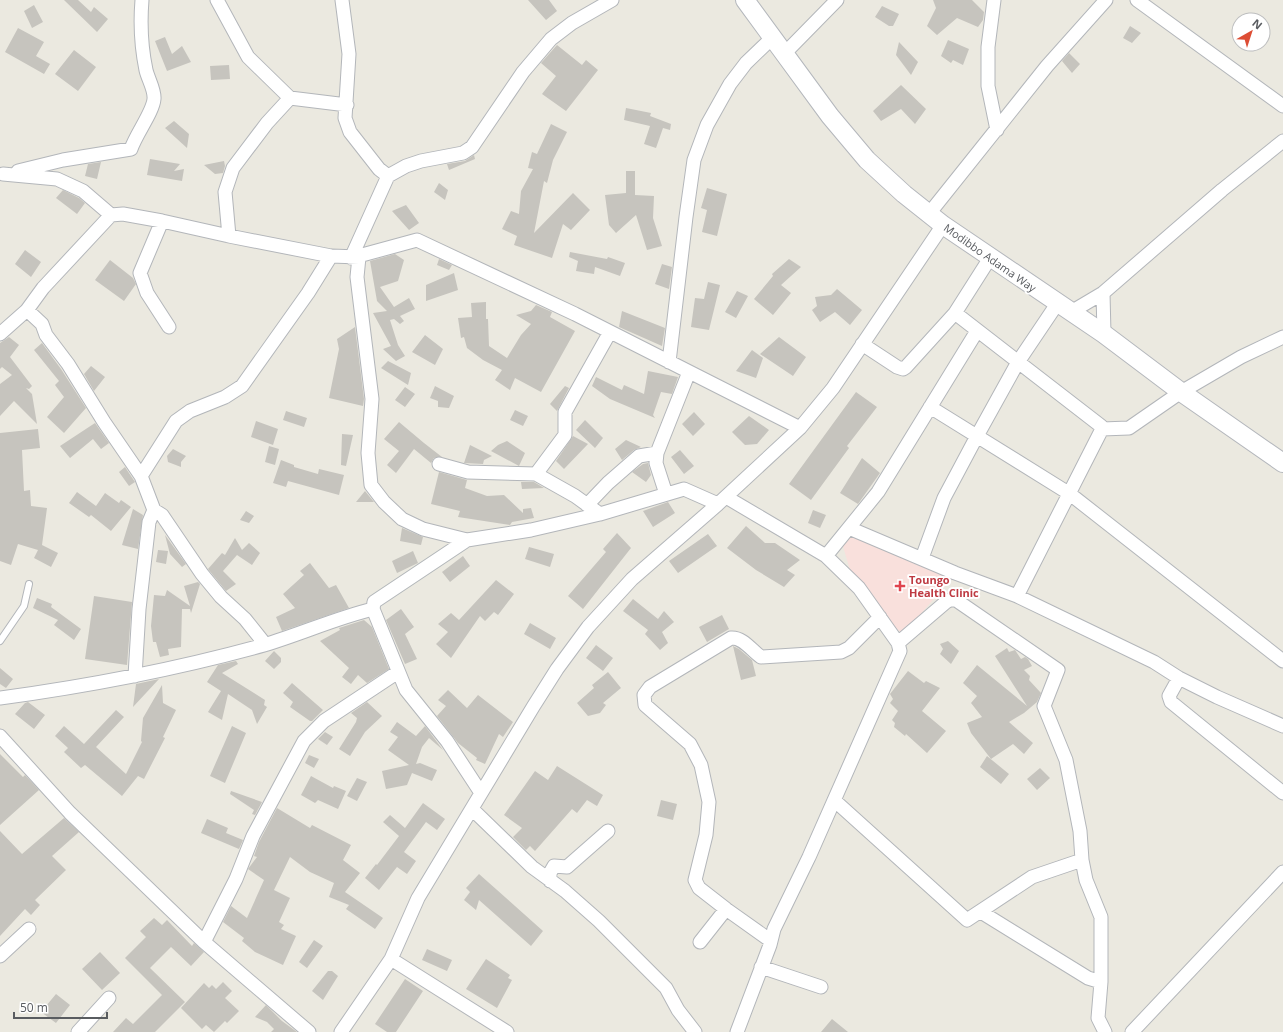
<svg xmlns="http://www.w3.org/2000/svg" width="1283" height="1032" viewBox="0 0 1283 1032" font-family="'Open Sans',sans-serif">
<rect width="100%" height="100%" fill="#ebe9e0"/>
<!-- medical -->
<path fill="#f9e0dc" d="M849,534l23,12 4,-4 79,33 -52,59 -45,-37 -16,-54z"/>
<!-- building -->
<path fill="#c6c4be" d="M64,0h14l13,12 3,-5 14,12 -11,13z
M528,0h21l8,11 -11,9z
M933,0h39l12,12 -1,8 -5,7 -21,-9 -20,17 -10,-9 9,-18z
M34,5l9,17 -11,6 -8,-17z
M882,6l17,8 -6,12h-4l-14,-9z
M1130,26l11,7 -9,10 -9,-5z
M18,28l26,14 -8,14 14,8 -6,10 -39,-22z
M165,37l7,17 10,-8 9,16 -24,9 -12,-30z
M948,40l21,9 -6,16 -10,-5 -2,3 -10,-7z
M899,42l19,20 -7,13 -15,-20z
M557,45l25,20 4,-5 12,10 -32,41 -24,-17 14,-18 -15,-13z
M74,50l22,17 -18,24 -23,-17z
M1069,53l11,11 -8,9 -10,-12z
M229,65l1,14 -19,1 -1,-14z
M901,85l25,24 -11,15 -14,-15 -20,12 -8,-10z
M626,108l25,5 -1,3 21,8 -1,6 -7,-2 -7,20 -12,-4 6,-18 -26,-6z
M174,121l15,13 -2,14 -22,-20z
M551,124l16,8 -14,28 -6,23 -3,-2 -10,52 39,-40 17,17 -19,20 -8,-6 -11,34 -38,-13 3,-9 -15,-7 9,-18 8,3 2,-23 12,-22 -5,-1 4,-16 5,2z
M474,155l1,4 -26,11 -2,-6 18,-3z
M150,159l30,5 -6,7 10,-2 -2,12 -35,-6z
M224,161l1,5 -2,7 -8,1 -11,-9z
M101,162l-4,17 -12,-3 3,-12z
M626,171h9v24l19,1 -1,22 9,28 -15,4 -11,-35 -20,18 -7,-8 -4,-30 21,-2z
M439,183l9,7 -3,10 -11,-8z
M707,188l20,6 -10,42 -15,-4 5,-22 -6,-2z
M63,190l16,8 6,5 -8,11 -21,-16z
M406,205l13,18 -10,7 -17,-19z
M25,250l16,12 -10,15 -16,-13z
M570,252l37,7 1,-2 17,6 -5,13 -25,-9 -1,7 -18,-3 2,-10 -9,-4z
M395,254l9,6 -6,21 -18,6 14,20 15,-9 6,11 -15,7 4,5 -4,3 -6,-5 -4,1 8,25 7,11 -9,5 -13,-12 8,-3 -18,-33 14,-2 -10,-10 -7,-40z
M439,259l13,6 -3,5 -12,-5z
M789,259l12,8 -20,18 10,8 -18,22 -19,-16 19,-23 -1,-2z
M110,260l23,18 3,6 -12,17 -29,-21z
M662,264l10,3 -3,22 -14,-5z
M454,273l4,17 -32,11v-16z
M708,282l12,3 -11,45 -18,-3 4,-29 9,1z
M837,289l25,21 -12,15 -15,-13 -15,10 -8,-12 5,-4 -2,-9 16,-2z
M737,291l11,5 -12,22 -11,-6z
M486,302v17h2l1,27 18,12 14,-23 10,-11 -15,-9 15,-4 5,-6 16,7 -2,5 25,14 -34,61 -26,-14 -5,12 -15,-10 7,-10 -19,-10 -16,-12 -3,-11 -3,1 -3,-20 14,-1 -1,-14z
M622,311l43,17 -3,18 -43,-19z
M355,327l9,72 -1,7 -34,-8 10,-49 -2,-10z
M425,335l18,14 -8,16 -23,-13z
M9,337l10,8 -9,12 22,29 -3,3 -3,-1 6,6 5,30 -23,-23 -14,15v-32l12,-9 -10,-8 -2,2v-26z
M779,337l27,20 -13,19 -33,-22z
M42,343l19,26 25,39 -22,25 -17,-16 17,-20 -9,-12 4,-4 -25,-31z
M752,350l11,8 -7,20 -20,-7z
M388,361l23,12 -3,12 -27,-17z
M91,366l14,11 -11,14 -10,-17z
M648,371l30,6 -6,17 -11,-2 -8,23 2,3 -45,-19 -18,-13 4,-9 26,13 2,-5 20,9z
M435,386l19,10 -5,12 -11,-1v-6l-8,-3z
M565,386l4,2 -12,23 -7,-7z
M405,387l10,7 -10,13 -10,-7z
M856,392l21,15 -30,39 2,2 -38,52 -22,-16z
M515,410l13,6 -5,10 -13,-6z
M286,411l21,7 -3,9 -21,-7z
M694,412l11,12 -12,12 -11,-12z
M749,416l20,14 -12,14 -12,1 -13,-13z
M585,420l18,18 -8,10 -19,-18z
M256,421l22,8 -5,16 -22,-8z
M399,422l25,21 18,14 -8,1 -3,5 -17,-14 -18,24 -9,-8 12,-14 -15,-12z
M95,423l14,20 -8,6 -8,-10 -23,19 -10,-12z
M38,429l2,19 -18,2 2,41 6,-1 1,16 16,2 -5,37 16,8 -7,14 -17,-9 4,-8 -20,-6 -7,21 -11,-4v-128z
M342,434l11,1 -7,31 -5,-1z
M573,436l15,8 -24,25 -8,-8z
M626,440l15,7 -7,3 -12,10 -7,-11z
M507,441l18,12 -6,13 -28,-15 7,-6z
M470,445l22,11 -8,4 -1,4 -19,-1z
M269,446l10,3 -4,16 -10,-3z
M173,449l13,7 -5,6v5l-13,-5 -1,-6z
M680,450l14,16 -10,8 -13,-17z
M862,458l18,15 -22,31 -18,-11z
M281,460l13,5v2l24,7 1,-5 25,6 -5,20 -51,-14 -2,6 -13,-4z
M648,463l3,12 -5,7 -14,-10 11,-8z
M125,467l10,15 -6,4 -10,-14z
M439,472l28,8 -2,8 22,8 17,-1 19,18v-4l8,-1 3,10 -22,4 -2,3 -52,-8 2,-6 -29,-7z
M521,482h13l10,6 -22,1z
M365,491l9,11h-18z
M77,492l19,14 9,-13 14,10 2,-3 10,7 -20,24 -20,-16 -2,2 -20,-14z
M668,502l7,11 -22,14 -10,-16z
M133,509l10,6 -5,34 -16,-4z
M813,510l13,5 -6,13 -12,-5z
M246,511l8,5 -5,7 -9,-3z
M746,526l19,17h10l25,17 -13,10 8,5 -11,12 -28,-17 -29,-22z
M402,528l21,9 -2,8 -21,-4z
M617,533l14,15 -48,61 -15,-13 38,-44 -3,-3z
M708,534l9,12 -39,27 -9,-12z
M165,535l21,29 -4,3 -12,-13z
M235,538l7,12 7,-7 11,10 -8,12 -15,-10 -14,16 13,13 -10,7 -18,-22 14,-16 3,2z
M529,547l25,7 -4,13 -25,-8z
M158,550l10,1 -2,13 -10,-2z
M413,551l5,12 -21,10 -5,-12z
M463,556l7,10 -20,16 -8,-10z
M310,563l19,25 7,-3 13,23 -67,23 -6,-14 19,-9 -12,-14 21,-19 -4,-4z
M496,580l18,14 -16,21 -4,-3 -9,9 -5,-5 -29,42 -15,-14 12,-12 -10,-8 13,-11 8,7z
M198,582l2,2 -9,29 -1,-4h-8l-1,38 -13,2 1,6 -9,2 -4,-15h-3l-2,-16 3,-31 11,1 2,-6 23,16 -6,-20z
M94,596l38,6 -5,63 -42,-6z
M37,598l15,6 -1,3 30,22 -7,11 -20,-15 4,-5 -25,-12z
M633,599l25,20 6,-8 10,11 -12,10 6,11 -8,7 -15,-16 3,-4 -25,-19z
M401,609l13,18 -9,7 12,25 -12,5 -19,-44z
M722,615l7,14 -22,13 -8,-15z
M364,620l8,7 17,42 -22,14 -9,-8 -7,9 -9,-7 7,-9 -29,-27 20,-11 -1,-2z
M530,623l26,15 -6,11 -26,-15z
M948,641l11,10 -8,13 -11,-10 3,-5 -3,-5z
M596,645l17,13 -10,13 -17,-13z
M733,646l6,3 13,11 4,16 -15,4z
M1007,648l2,4 6,-2 6,9 4,-2 3,2 4,7 -8,4 6,6 -1,4 12,13 -4,9 -13,11 -15,9 24,21 -9,11 -11,-10 -22,15 -20,-26 -4,-10 15,-6 -11,-14 6,-7 -14,-13 14,-18 50,41 -32,-50z
M274,651l7,7v4l-7,7 -9,-8z
M236,661l2,3 -16,9 43,27 -1,5 3,2 -10,17 -5,-14 -24,-16 -6,26 -14,-8 13,-21 -14,-9 11,-17z
M0,668l13,11 -7,9 -6,-4z
M908,671l16,12 2,-2 14,7 -18,23 24,20 -19,22 -21,-19 -1,2 -11,-9 1,-4 -3,-3 6,-9 -8,-8 3,-4 -3,-5z
M608,672l13,16 -18,15 3,2 -6,8 -12,3 -11,-13 17,-15 -2,-3z
M159,679l-26,28 3,-23z
M292,683l31,27 -11,11h-2l-20,-14 3,-5 -10,-9z
M162,685l1,18 13,7 -13,27 2,1 -21,41 -6,-3 -16,20 -37,-31 -4,3 -17,-16 4,-4 -13,-12 9,-10 20,18 32,-34 8,7 -28,30 30,27 16,-32 -1,-1 2,-23z
M448,690l19,18 11,-13 35,27 -10,15 -4,-3 -14,30 -9,-4 1,-2 -19,-15 -21,-27 9,-10 -8,-6z
M28,702l17,13 -11,14 -19,-15 10,-11z
M367,702l15,14 -17,16 -15,24 -11,-7 17,-27 1,-4 -6,-5z
M397,722l19,14 9,-10 18,24 -14,-12 -7,9 -6,17 4,-1 17,7 -5,11 -20,-8 -5,12 -21,4 -4,-18 27,-6 -21,-15 10,-13 -8,-5z
M232,726l14,7 -21,50 -15,-7z
M325,732l8,5 -6,8 -9,-6z
M0,754l23,23 2,-2 14,15 -39,35z
M309,755l10,4 -5,9 -9,-5z
M987,756l22,18 -8,10 -21,-17z
M557,766l46,29 -6,11 -10,-6 -10,13 -5,-4 -37,42 -5,-5 -4,4 -13,-13 9,-9 -18,-13 31,-44 13,9z
M1040,768l10,10 -13,12 -10,-11z
M311,776l22,12 1,-2 12,5 -8,18 -20,-9 -3,3 -14,-8z
M357,778l10,4 -10,19 -10,-5z
M231,791l31,11 -7,13 -3,-1 2,-4 -24,-16z
M661,800l16,4 -4,16 -16,-4z
M423,803l22,16 -8,11 -11,-8 -22,30 12,9 -9,13 -10,-7 -18,23 -14,-12 11,-14 1,1 22,-29 -16,-14 7,-7 15,13z
M277,808l33,20 2,-3 39,20 -8,15 17,13 -15,19 38,26 -8,11 -29,-20 3,-4 -20,-8 5,-14 -24,-11 -20,-15 -16,33 16,8 -11,24 5,3 -3,4 15,7 -13,29 -28,-13 -13,-11 2,-3 -21,-16 8,-16 16,12 17,-38 -16,-11 9,-12 -3,-1 5,-14z
M64,818l15,14 -27,24 14,14 -31,30 5,5 -9,10 -6,-6 -25,27v-105l22,23z
M207,819l21,9 -2,5 17,7 -4,9 -38,-16z
M479,874l64,57 -12,15 -52,-46 -3,10 -12,-10 6,-8 -4,-4z
M154,918l8,7 5,-5 25,26 2,-3 10,9 -13,14 -20,-19 -21,21 35,34 -30,30h-42l13,-14 7,6 29,-29 -37,-37 21,-21 -6,-6z
M314,940l9,6 -16,22 -8,-6z
M427,949l25,11 -5,11 -25,-11z
M100,952l20,21 -18,17 -20,-21z
M486,959l24,16 -2,3 4,2 -15,28 -31,-19z
M328,971h4l6,5 -15,24 -11,-9z
M405,979l18,12 -27,41h-9l-12,-8z
M223,982l9,9 -7,7 14,13 -12,12 -2,-2 -11,11 -8,-7 -4,4 -21,-21 23,-25 5,5 3,-3 4,4z
M56,994l14,11 -14,18 -15,-11z
M266,1005l16,16 15,11h-26l3,-3 -7,-7 -12,-5z
M832,1019l16,13h-27z"/>
<g fill="none" stroke-linecap="round" stroke-linejoin="round">
<defs>
<path id="lane" d="M0,641l24,-35 5,-22"/>
<path id="street" d="M217,0l31,57 42,41 57,7
M342,0l7,54 -4,64 5,14 29,37 9,7
M994,0l-6,47v39l9,44
M1137,0l146,106
M784,54l53,-54
M18,171l45,-11 68,-11c5,-15 22,-37 23,-50 1,-9 -6,-20 -8,-29 -5,-24 -6,-46 -4,-70
M3,174l54,5 26,12 28,24 12,-1 39,7 67,15 102,20 28,1 -2,20 15,122 -4,54 3,32 13,17 18,17 21,10 44,11 64,-10 69,-16 84,-25 34,15
M928,215l119,-149 59,-66
M162,221l-22,52 7,20 22,34
M229,236l-4,-44 8,-24 34,-45 23,-25
M351,258l66,-18 158,74 225,114
M351,258l37,-82 18,-10 15,-5 42,-8 9,-6 51,-75 28,-33 21,-16 40,-23
M1103,293l1,41
M27,310l15,14 4,11 22,29 36,58 37,54 13,34 8,5 40,59 19,23 24,22 20,25
M1071,312l32,-19 119,-103 61,-49
M955,313l146,113 1,3
M0,334l27,-24 16,-22 68,-73
M862,344l35,23 6,2 3,-2 49,-54 35,-55
M669,362l17,-145 8,-57 13,-35 23,-41 16,-21 26,-25
M930,407l140,87 213,167
M1102,429l27,-1 52,-36 60,-35 42,-20
M439,464l29,8 68,2 39,22 25,18
M536,474l29,-39v-23l45,-80
M141,476l35,-55 14,-10 35,-14 17,-11 66,-93 23,-37
M666,494l-10,-31 1,-10 32,-81
M726,497l100,59 33,32 39,55 2,8 -91,206 -35,72 -4,16 -33,87
M587,505l21,-22 31,-27 18,-3
M849,528l106,45 62,23 137,66 25,16 38,19 66,29
M826,556l52,-64 99,-161
M922,558l22,-60 33,-62 41,-74 39,-58
M1017,596l85,-167
M373,609l33,81 41,51 34,52
M898,643l48,-41 4,-2h6l102,70 -14,36 22,54 14,71 2,29 4,20 15,37v65l-3,36 7,14
M135,676l4,-67 10,-87 5,-12
M1179,678l-10,18 2,6 112,91
M0,698c89,-12 177,-29 264,-53 37,-11 72,-27 109,-36l1,-7 93,-62
M0,736l70,77 134,129 105,90
M834,800l133,120 65,-43 50,-17
M472,809l60,58 33,24 34,30 67,67 12,22 17,22
M550,881v-8l4,-7 13,1 41,-36
M726,909l-27,-21 -4,-8 11,-45 3,-33 -8,-37 -11,-21 -45,-39 -1,-10 6,-8 81,-49c12,-1 21,13 30,19l80,-5 8,-4 31,-31
M981,912l107,66 13,4
M204,942l32,-63 17,-43 51,-95 20,-20 74,-49
M700,942l26,-33 45,32
M0,956l29,-27
M391,959l116,73
M761,967l60,20
M78,1032l31,-34
M341,1032l50,-73 27,-61 115,-191 24,-38 31,-42 44,-48 86,-75 82,-76 33,-40 110,-163
M1132,1032l151,-160"/>
<path id="secondary" d="M745,0l85,116 37,44 37,34 39,31 161,109 77,58 102,71"/>
</defs>
<!-- lane casing -->
<use href="#lane" stroke="#b3b6ba" stroke-width="8"/>
<!-- street casing -->
<use href="#street" stroke="#b3b6ba" stroke-width="15"/>
<!-- secondary casing -->
<use href="#secondary" stroke="#b4b7bc" stroke-width="20"/>
<!-- lane -->
<use href="#lane" stroke="#fff" stroke-width="6"/>
<!-- street -->
<use href="#street" stroke="#fff" stroke-width="13"/>
<!-- secondary -->
<use href="#secondary" stroke="#fff" stroke-width="18"/>
</g>
<!-- markers -->
<path fill="#e0444e" stroke="#fff" stroke-width="1.5" d="M898 580h4v4h4v4h-4v4h-4v-4h-4v-4h4z"/>
<g text-anchor="middle" stroke-width="4" stroke-linejoin="round" paint-order="stroke">
<!-- street labels -->
<g font-size="11" fill="#595c60" stroke="#fff">
<text transform="translate(990 258) rotate(35)" y="4">Modibbo Adama Way</text>
</g>
<!-- health labels -->
<g font-size="11" font-weight="bold" fill="#be3a42" stroke="#fff" text-anchor="start">
<text x="909" y="584">Toungo<tspan x="909" dy="13">Health Clinic</tspan></text>
</g>
</g>
<!-- north arrow -->
<g transform="translate(1251 32) rotate(39)"><circle r="19" fill="#ffffff" stroke="#bdbebf"/>
<path d="M0-3L7 15L0 10L-7 15Z" fill="#dd4d34"/>
<text y="-6" font-size="11" font-weight="bold" text-anchor="middle" fill="#595c60">N</text>
</g>
<!-- scale -->
<path d="M14 1012v6h93v-6" fill="none" stroke="#595c60" stroke-width="2"/>
<text x="20" y="1012" font-size="12" fill="#595c60" stroke="#ffffff" stroke-width="3" paint-order="stroke">50 m</text>
</svg>
